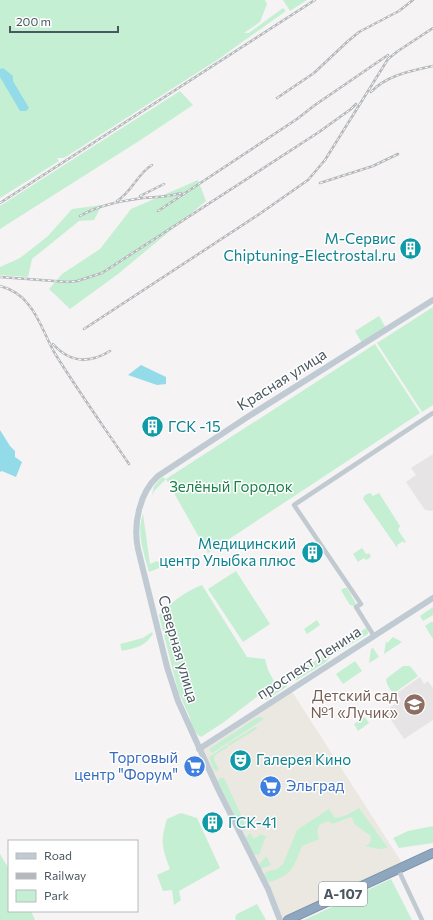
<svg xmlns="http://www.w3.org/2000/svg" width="433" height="920" viewBox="0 0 433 920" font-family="Commissioner,sans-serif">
<rect width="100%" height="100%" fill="#f5f3f3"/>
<!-- commercial -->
<path fill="#eae8e1" d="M291,690l113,176 -116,54h-8l-81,-171z"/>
<!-- education -->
<path fill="#e6e4e5" d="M433,454v57l-8,-1 -19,-28 10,-7 -5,-7z
M420,677l4,7 4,-3 5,7v32l-29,19 -19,-28 16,-11 -4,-7z"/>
<!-- green -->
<path fill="#c5efd3" d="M0,0h265l2,4 -7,18 -16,11h5l34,-25 3,3 -66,47 -156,100h-7l2,3 -59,37z
M283,0h24l-17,11z
M180,91l13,14 -54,36 -139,88v-23z
M198,180l8,21 -88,73 -48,35 -21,-20 13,-15 38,-25 31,-40z
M102,205l-8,15 -15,1 -47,38 -4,18 -28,-2v-8l20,-9 28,-22 24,-27z
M433,307v98l-11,7 -45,-69z
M379,316l7,12 -24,15 -7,-12z
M375,344l45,69 -212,140 -42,-74 -11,11 -3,5 2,-9 8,-9 4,2z
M370,493l3,3 6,-3 21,33 -2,4 8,12 -2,1 -1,-2 -6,4 1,4 -35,-50 2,-4z
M143,514l7,50 7,-3 4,3 -2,4 -10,4c-5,-19 -13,-39 -6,-58z
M362,548l4,6 3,-1 2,4 -5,3 -2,-2 -6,4 -5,-8z
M236,571l34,53 -27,18 -35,-53z
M202,585l45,72 18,2 3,11 7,13 -51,39 -23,15c-6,-3 -11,-13 -11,-19l-12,-27 -19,-76c12,-13 27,-24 43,-30z
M344,588h3l8,14 1,2 -2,2 -4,-1 -8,-13 -1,-2z
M433,607v8l-10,6 -3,-5z
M317,620l3,5 -13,9 -3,-5z
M431,622h2v17l-8,-13z
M366,628l2,3v3l-37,22 -5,6 -29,18h-5l-2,-3z
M152,632l1,2c-10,14 -16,13 -31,17l-2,-7 23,-6z
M393,637l9,5 -18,12 2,-13 1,2z
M373,648l6,9 -10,6 2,-14z
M355,661l7,10 -19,13 -7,-10z
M403,666h7l8,10 -25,18 -6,-10 -1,-5z
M286,679l2,4 -2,4 -20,13 -1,-2 16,-10z
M260,717l4,2 -52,34 -3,-4 47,-31z
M365,717l4,6 -11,8 -4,-7z
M255,727l3,1 -29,18 -1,-2z
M227,745l1,2 -13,8 -1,5 5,9 -2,2 -3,-1 -5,-13z
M219,778h5l23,50 -4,3 -25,-49z
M359,808l29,40 -9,1 -14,-3 5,-3 1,-7 -17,-12v-3l-3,-4 -19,7 -3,-3 -9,3 -3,7 2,8 -17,7c-9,21 -8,28 -32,36l-5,-3 -2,-4 5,-4 9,-2 6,-5 14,-34 32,-21 6,9 12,-3z
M181,813l16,5 23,50 -41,23 2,9 -7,5 -2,-15 -9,1 -6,-16 13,-6c-8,-21 -10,-27 -3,-50z
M433,826v17l-34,5 -6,-10 15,-7z
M250,833l4,6 7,-5 5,2 -7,19 -7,-1 -7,-11 2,-7z
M0,854l9,15v42h22l4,9h-35z
M266,856l5,9 -10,4 -3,-3z
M391,879l21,41h-108z
M257,904l9,16h-30l-1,-3 2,-3z"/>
<!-- water -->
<path fill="#94dbe9" d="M3,68l10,8v5l16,27 -3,3h-6l-20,-34v-8z
M141,365l25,12v7l-9,1 -29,-10z
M0,430l10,16 5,5v6l7,5 -6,15 -14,-6 -2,1z"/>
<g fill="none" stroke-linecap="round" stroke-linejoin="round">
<defs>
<path id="highway" d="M288,920l145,-67"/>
</defs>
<!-- highway casing -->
<use href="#highway" stroke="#7992aa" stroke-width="10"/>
<!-- street -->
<path stroke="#c2cad1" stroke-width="4.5" d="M374,636l-18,-29 5,-3 -67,-99 139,-92
M398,869l24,51"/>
<!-- secondary -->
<path stroke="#c0cad3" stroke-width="6" d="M199,749l234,-151
M280,920l-12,-31 -51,-102 -39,-86 -11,-34 -29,-118c-5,-24 1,-56 20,-73l91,-60 184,-116"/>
<!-- highway -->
<use href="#highway" stroke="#8ea7be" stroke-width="8"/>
<defs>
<path id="rail" d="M371,92c16,-17 40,-21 62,-26
M277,98l37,-25 33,-31 12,-10 40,-21 14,-11
M320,183l53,-17 25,-12
M140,196l24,-12
M117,201c15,-9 20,-27 35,-36
M0,203l315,-203
M158,211l139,-92 18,-14 73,-50
M80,216c19,-11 41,-15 63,-18 13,-1 26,-1 38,-5
M0,277l68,5 9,-1 25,-8 217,-141 32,-23 5,-5
M0,286c11,3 21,9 28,18 12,14 17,32 26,48 24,39 50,75 75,112
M84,329l174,-114 50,-35 17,-20 63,-101 10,-8 35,-23
M53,344c17,19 36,20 57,7"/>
</defs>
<!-- rail casing -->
<use href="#rail" stroke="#b5b8bc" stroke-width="2.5"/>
<!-- rail -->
<use href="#rail" stroke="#fff" stroke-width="1" stroke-dasharray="3" stroke-linecap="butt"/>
</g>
<!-- icons -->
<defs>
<symbol id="building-disc" viewBox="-11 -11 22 22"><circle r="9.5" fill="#0f9aa8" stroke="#fff"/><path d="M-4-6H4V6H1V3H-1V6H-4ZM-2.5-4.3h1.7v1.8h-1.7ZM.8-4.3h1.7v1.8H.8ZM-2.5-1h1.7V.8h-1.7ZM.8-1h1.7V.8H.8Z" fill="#fff"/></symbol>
<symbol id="school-disc" viewBox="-11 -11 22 22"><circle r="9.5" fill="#8d6e63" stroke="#fff"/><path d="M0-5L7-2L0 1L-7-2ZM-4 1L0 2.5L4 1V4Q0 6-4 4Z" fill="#fff"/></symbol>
<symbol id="theatre-disc" viewBox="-11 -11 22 22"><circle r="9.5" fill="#0f9aa8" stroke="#fff"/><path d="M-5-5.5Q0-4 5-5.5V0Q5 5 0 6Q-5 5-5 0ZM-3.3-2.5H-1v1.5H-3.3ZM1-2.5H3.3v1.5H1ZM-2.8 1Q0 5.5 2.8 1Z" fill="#fff"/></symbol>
<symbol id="supermarket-disc" viewBox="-11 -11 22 22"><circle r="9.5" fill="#3f7fe0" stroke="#fff"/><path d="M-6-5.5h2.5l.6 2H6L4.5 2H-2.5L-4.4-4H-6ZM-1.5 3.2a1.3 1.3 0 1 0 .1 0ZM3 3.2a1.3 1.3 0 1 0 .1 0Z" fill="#fff"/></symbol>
</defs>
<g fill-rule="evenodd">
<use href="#building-disc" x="398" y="236" width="25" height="25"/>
<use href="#building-disc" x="140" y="414" width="25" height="25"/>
<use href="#building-disc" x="300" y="540" width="25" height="25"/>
<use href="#school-disc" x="402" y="692" width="25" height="25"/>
<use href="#theatre-disc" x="228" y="748" width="25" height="25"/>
<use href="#supermarket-disc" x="182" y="754" width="25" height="25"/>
<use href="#supermarket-disc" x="258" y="774" width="25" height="25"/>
<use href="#building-disc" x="200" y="810" width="25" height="25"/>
</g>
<g text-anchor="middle" stroke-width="3" stroke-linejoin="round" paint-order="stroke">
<!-- shield labels -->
<rect fill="#fff" stroke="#818990" stroke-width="1" x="319" y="882" width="48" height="24" rx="3"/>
<g font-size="14" font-weight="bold" fill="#4b5760">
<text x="343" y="899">А-107</text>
</g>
<!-- culture labels -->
<g font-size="15" fill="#0d838f" stroke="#fff" text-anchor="start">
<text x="396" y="244" text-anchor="end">M-Сервис<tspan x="396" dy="17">Chiptuning-Electrostal.ru</tspan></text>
<text x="168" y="432">ГСК -15</text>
<text x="296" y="549" text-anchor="end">Медицинский<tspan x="296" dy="17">центр Улыбка плюс</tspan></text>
<text x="256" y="765">Галерея Кино</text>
<text x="228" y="828">ГСК-41</text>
</g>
<!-- street labels -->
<g font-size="15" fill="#4b5760" stroke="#fff">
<text transform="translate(282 380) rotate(-32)" y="5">Красная улица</text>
<text transform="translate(178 649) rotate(74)" y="5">Северная улица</text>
<text transform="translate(309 663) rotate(-33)" y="5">проспект Ленина</text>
</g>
<!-- park labels -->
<g font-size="15" fill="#1d804a" stroke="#fff">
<text x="231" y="492">Зелёный Городок</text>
</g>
<!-- education labels -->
<g font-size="15" fill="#785e54" stroke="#fff" text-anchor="end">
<text x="398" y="701">Детский сад<tspan x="398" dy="17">№1 «Лучик»</tspan></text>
</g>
<!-- shop labels -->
<g font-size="15" fill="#366cbe" stroke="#fff" text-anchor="end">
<text x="178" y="763">Торговый<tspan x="178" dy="17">центр "Форум"</tspan></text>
<text x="286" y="791" text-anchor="start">Эльград</text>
</g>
</g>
<!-- legend -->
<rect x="8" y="840" width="130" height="72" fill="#ffffff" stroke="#b7bcbf"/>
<rect x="16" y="853" width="20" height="6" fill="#c0cad3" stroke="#b7bcbf"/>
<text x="44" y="860" font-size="12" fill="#4b5760">Road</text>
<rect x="16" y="873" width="20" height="6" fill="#b5b8bc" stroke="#b7bcbf"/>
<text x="44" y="880" font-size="12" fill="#4b5760">Railway</text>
<rect x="16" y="890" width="20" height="12" fill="#c5efd3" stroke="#b7bcbf"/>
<text x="44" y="900" font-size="12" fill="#4b5760">Park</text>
<!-- scale -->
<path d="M10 26v6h108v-6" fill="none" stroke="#4b5760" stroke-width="2"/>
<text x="16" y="26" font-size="12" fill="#4b5760" stroke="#ffffff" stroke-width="3" paint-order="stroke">200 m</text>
</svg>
